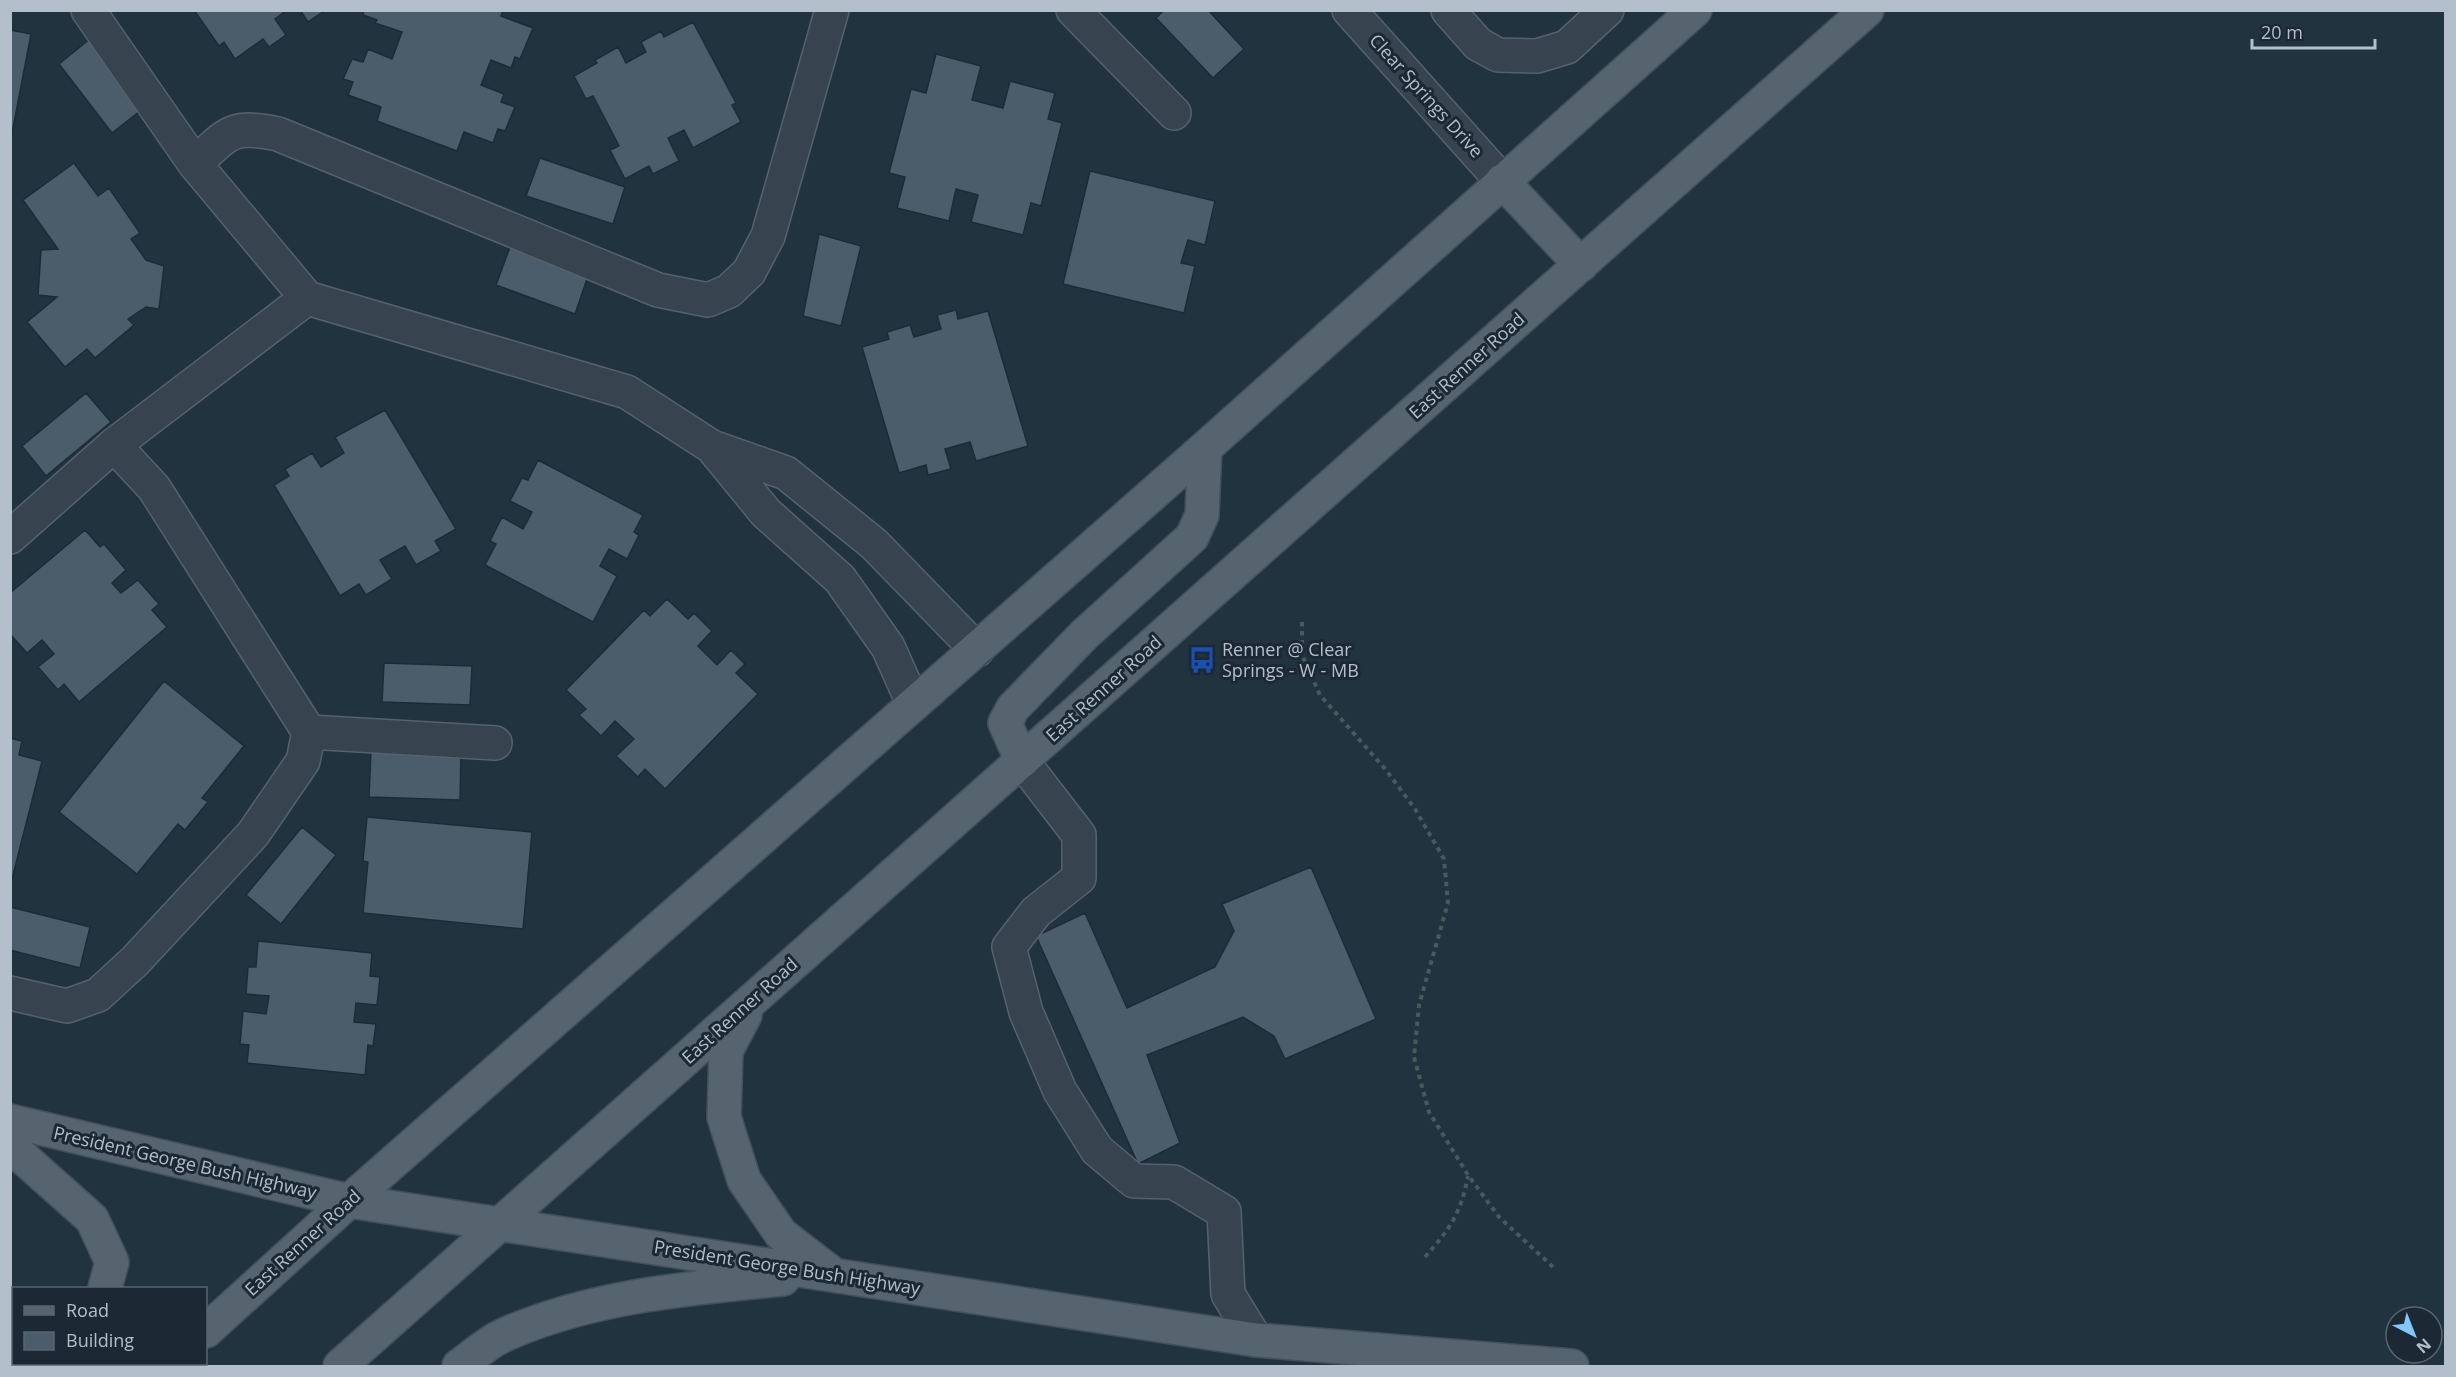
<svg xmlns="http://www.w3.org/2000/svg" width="2456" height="1377" viewBox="0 0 2456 1377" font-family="'Open Sans',sans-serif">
<rect width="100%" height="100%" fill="#223340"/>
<!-- building -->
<path fill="#4b5d6b" stroke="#1e2b36" stroke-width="1.5" d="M194,10h93l-12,9 11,16 -17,12 -6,-8 -28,20 -11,-17 -5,4z
M300,10h23l1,1 -16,11z
M364,10h139l-2,6 32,12 -13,31 -5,-2 -4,11 -20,-8 -10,25 23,9 -3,8 14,5 -10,24 -7,-2 -5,14 -29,-11 -7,19 -80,-30 4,-14 -33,-12 5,-13 -10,-3 9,-20 11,3 5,-13 24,10 10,-27 -27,-9 2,-3 -14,-5z
M1164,10h44l36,39 -31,29 -57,-60z
M693,22l43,81 -4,2 9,17 -48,26 -9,-18 -16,8 11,23 -26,13 -4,-8 -24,13 -15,-29 9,-4 -26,-50 -7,3 -12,-23 23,-13 -2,-3 23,-13 8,16 20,-11 -5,-10 20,-11 3,6z
M10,30l21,4 -21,110z
M91,38l54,69 -33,26 -53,-69z
M936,54l45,12 -9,34 31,8 7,-27 45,12 -7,26 14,4 -21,83 -10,-3 -8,32 -52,-13 7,-27 -22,-6 -7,32 -52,-13 8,-31 -16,-4 22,-84 15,4z
M540,158l85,29 -12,37 -87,-28z
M74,163l24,33 11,-8 31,45 -9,6 15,21 18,6 -5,43 -13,-2 -18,12 6,6 -39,33 -8,-9 -22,18 -38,-45 30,-25 -19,-2 3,-45 17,-1 -35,-49z
M1090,171l125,30 -10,44 -17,-5 -7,23 14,3 -11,47 -121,-29z
M819,234l42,12 -20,80 -38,-10z
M510,247l78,29 -13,38 -79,-29z
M956,310l2,9 30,-8 40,135 -52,15 -6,-19 -25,7 6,20 -23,6 -2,-10 -27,8 -37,-126 27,-8 -2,-7 23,-7 4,12 27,-8 -4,-14z
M86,393l25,29 -65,54 -24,-30z
M385,410l71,119 -21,12 6,10 -25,14 -11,-19 -25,14 12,19 -26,16 -7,-11 -19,12 -66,-111 15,-9 -4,-7 27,-16 9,14 23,-14 -9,-16z
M538,460l105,55 -9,17 5,3 -12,24 -18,-10 -9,17 17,10 -24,46 -108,-57 11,-21 -6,-3 12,-24 21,12 9,-17 -22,-11 12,-23 6,2z
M85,530l15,17 4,-3 22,26 -14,13 9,10 17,-13 21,24 -7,6 15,17 -88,75 -15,-18 -6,6 -20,-23 16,-13 -12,-14 -15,13 -17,-19v-41z
M667,599l21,20 6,-6 18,18 -14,15 19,19 14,-15 14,14 -9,9 22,21 -93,95 -20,-20 -7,8 -22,-21 18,-17 -19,-18 -14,15 -22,-21 7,-6 -20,-19 78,-80 6,6z
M384,663l88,3 -2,39 -88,-3z
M164,681l80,65 -42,52 6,4 -23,28 -7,-6 -41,50 -78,-62z
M10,738l12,3 -3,14 23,6 -32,126z
M371,751l90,3 -1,46 -91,-3z
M367,817l165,15 -9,97 -160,-16 5,-51 -5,-1z
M302,827l34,28 -55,69 -35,-29z
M1311,867l65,152 -91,40 -11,-23 -31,-19 -96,38 33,88 -42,21 -102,-228 49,-23 42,95 88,-41 19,-36 -12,-27z
M10,907l80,20 -10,41 -70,-18z
M258,941l114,12 -2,23 10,1 -3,28 -21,-2 -2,19 22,2 -3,22 -5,-1 -3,30 -118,-12 2,-18 -9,-1 3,-33 23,3 3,-18 -23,-2 2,-27h8z"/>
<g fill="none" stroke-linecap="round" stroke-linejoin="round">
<defs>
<path id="minor" d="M88,10l107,154c33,-31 36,-40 83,-30l380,156 50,10 21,-9 20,-19 19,-36 64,-226
M1073,10l101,103
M1349,10l153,171
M1448,10l30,34 20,11 39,1 30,-9 40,-37
M195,164l112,134
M712,447l54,66 74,66 48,68 25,56
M10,537l104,-92 193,-147 320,94 85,55 74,26 88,71 103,106
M309,732l186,11
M1022,761l57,74v43l-43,34 -27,35 17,65 34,79 37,59 37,31 40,1 50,30 4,82 28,46
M10,993l57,13 31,-11 37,-34 118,-127 50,-73 6,-29 -155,-244 -40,-43"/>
<path id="major" d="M1502,181l79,84
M1022,761l-17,-38 8,-15 72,-74 107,-97 10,-22 3,-67
M745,1015l-19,36 -2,66 20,63 37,54 48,37
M10,1121l339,80 907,139 316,26
M10,1146l82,73 20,43 -7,26
M206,1331l143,-130 856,-753 490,-438
M69,1366l1,-2
M166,1366l3,-2
M340,1366l1527,-1356
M459,1366c14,-10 29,-24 45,-31 87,-39 186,-47 279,-56"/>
</defs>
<!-- minor casing -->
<use href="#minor" stroke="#55626d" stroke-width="36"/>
<!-- major casing -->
<use href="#major" stroke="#43505b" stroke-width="36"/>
<!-- path -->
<path stroke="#435c5c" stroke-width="4" stroke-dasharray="4.5 4.5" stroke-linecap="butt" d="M1302,622v33l18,40 66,75 29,39 29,50 4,44 -29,102 -5,52 15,55 39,63 31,42 54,50
M1425,1257c25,-28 36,-44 43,-81"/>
<!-- minor -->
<use href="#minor" stroke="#37444f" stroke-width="33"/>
<!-- major -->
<use href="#major" stroke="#55646f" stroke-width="33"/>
</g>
<!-- icons -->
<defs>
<symbol id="bus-bare" viewBox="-9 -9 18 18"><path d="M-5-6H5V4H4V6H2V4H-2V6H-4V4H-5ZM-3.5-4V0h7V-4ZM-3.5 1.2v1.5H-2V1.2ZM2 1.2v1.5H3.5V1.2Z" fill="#1a4fb4" stroke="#1c2934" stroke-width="2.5" paint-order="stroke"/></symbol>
</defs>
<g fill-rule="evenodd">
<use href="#bus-bare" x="1183" y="641" width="38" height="38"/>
</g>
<g text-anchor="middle" stroke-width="6" stroke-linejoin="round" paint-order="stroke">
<!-- street labels -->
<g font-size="18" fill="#b3bfca" stroke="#1c2934">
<text transform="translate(1426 96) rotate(48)" y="6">Clear Springs Drive</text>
<text transform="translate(1467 366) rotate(-42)" y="6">East Renner Road</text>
<text transform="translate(1104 689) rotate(-42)" y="6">East Renner Road</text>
<text transform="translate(740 1011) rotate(-42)" y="6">East Renner Road</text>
<text transform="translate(185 1163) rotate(13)" y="6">President George Bush Highway</text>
<text transform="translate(303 1243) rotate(-42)" y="6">East Renner Road</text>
<text transform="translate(787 1268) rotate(9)" y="6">President George Bush Highway</text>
</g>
<!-- poi labels -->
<g font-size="18" fill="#b3bfca" stroke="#1c2934" text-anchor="start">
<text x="1222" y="656">Renner @ Clear<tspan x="1222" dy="21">Springs - W - MB</tspan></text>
</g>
</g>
<!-- border -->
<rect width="2456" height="1377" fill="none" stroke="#b3bfca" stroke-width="24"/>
<!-- legend -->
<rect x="12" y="1287" width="195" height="78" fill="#1c2934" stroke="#586570" stroke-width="1.5"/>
<rect x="24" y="1306" width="30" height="9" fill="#55646f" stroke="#586570" stroke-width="1.5"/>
<text x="66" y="1317" font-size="18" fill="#b3bfca">Road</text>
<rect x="24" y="1332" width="30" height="18" fill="#4b5d6b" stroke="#586570" stroke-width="1.5"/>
<text x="66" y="1347" font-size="18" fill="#b3bfca">Building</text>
<!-- north arrow -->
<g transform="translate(2414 1335) rotate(138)"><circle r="28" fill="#1c2934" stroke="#586570" stroke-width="1.5"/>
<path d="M0-4.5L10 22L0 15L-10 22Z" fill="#84c5fe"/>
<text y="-9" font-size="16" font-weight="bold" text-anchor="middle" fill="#b3bfca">N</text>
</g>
<!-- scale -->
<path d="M2252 39v9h123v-9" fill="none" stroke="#b3bfca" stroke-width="3"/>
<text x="2261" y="39" font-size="18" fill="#b3bfca" stroke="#1c2934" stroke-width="4.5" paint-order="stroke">20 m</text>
</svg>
